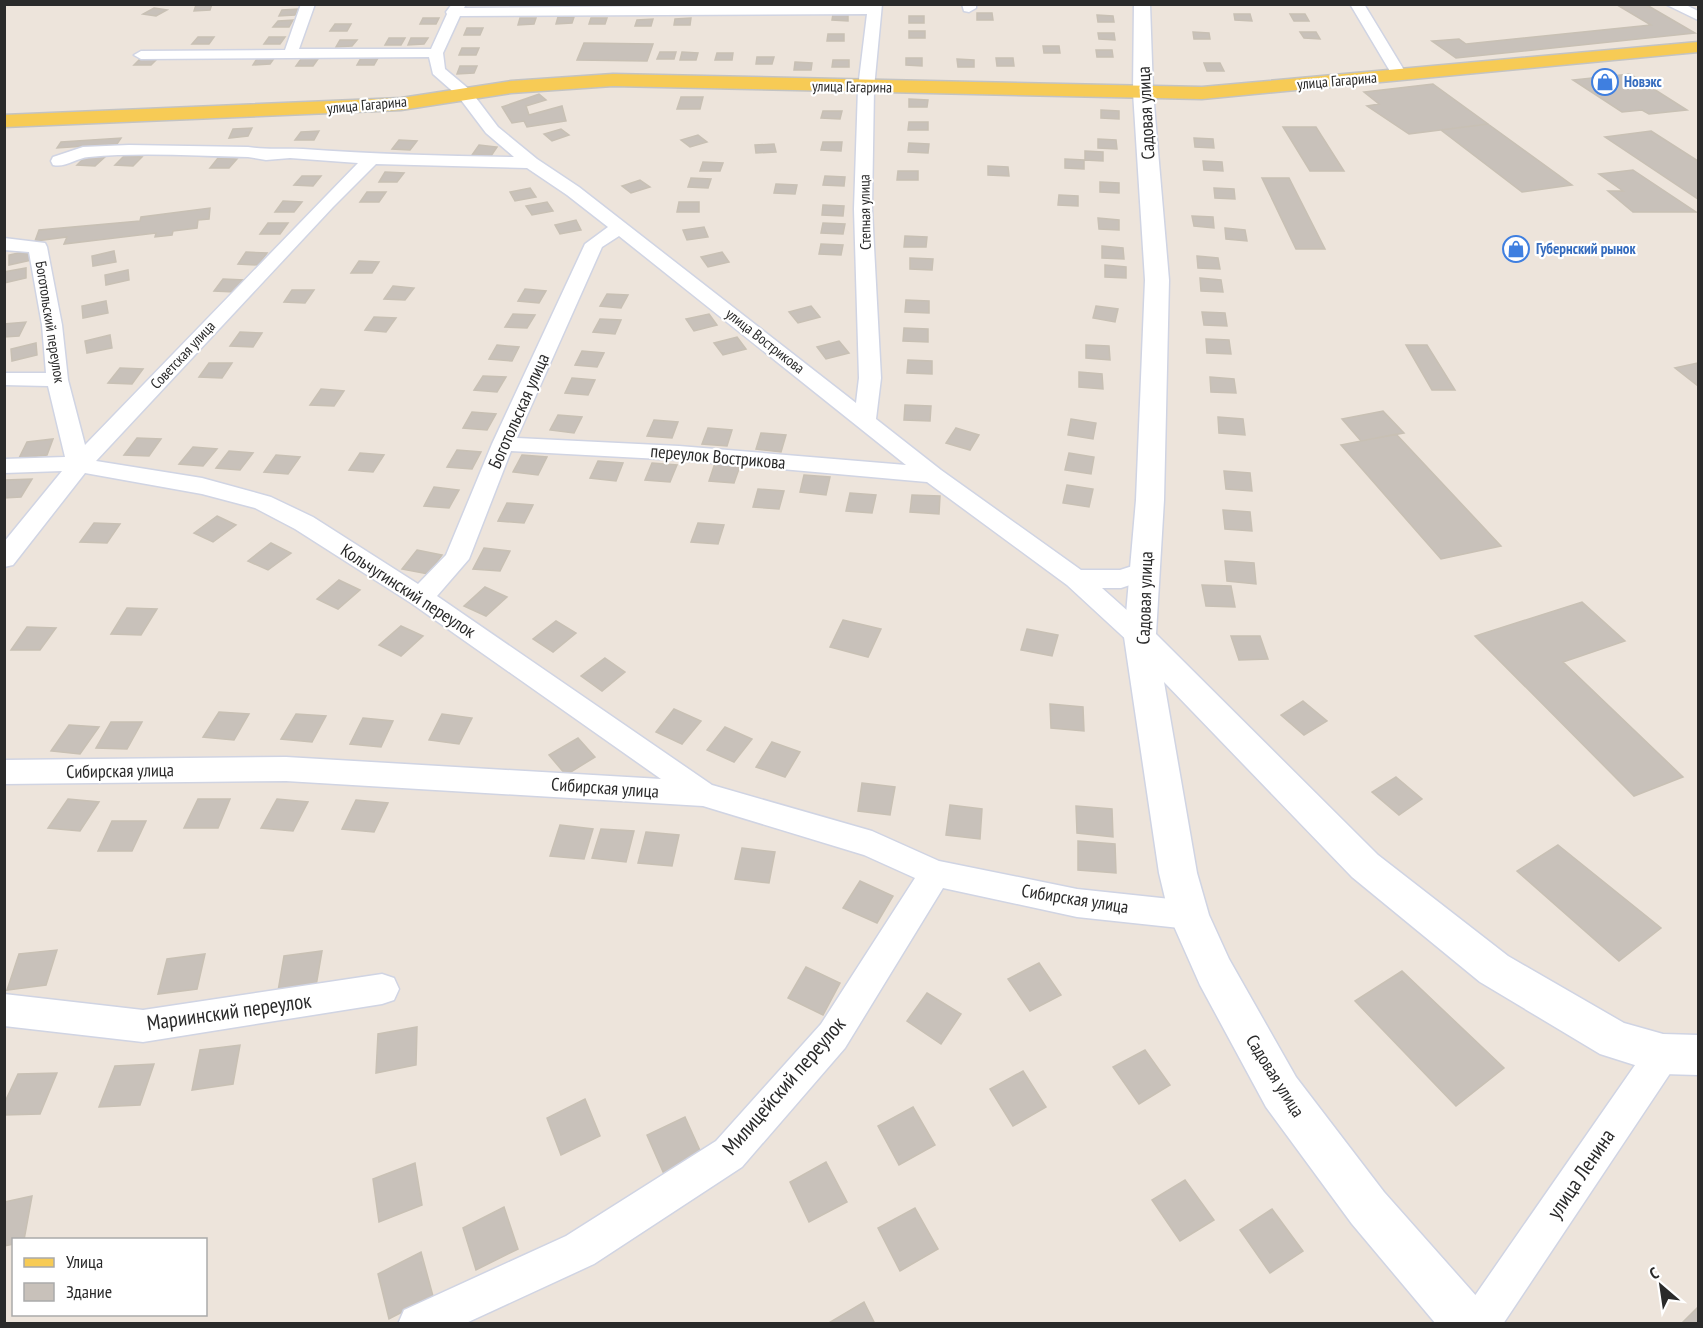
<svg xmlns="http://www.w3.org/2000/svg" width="1703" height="1328" viewBox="0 0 1703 1328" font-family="'PT Sans Narrow',sans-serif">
<rect width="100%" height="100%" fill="#ede4db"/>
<!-- building -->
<path fill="#c8c1ba" stroke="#c8c0b4" stroke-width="1.5" d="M212,4l-2,6 -16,1 2,-6z
M1645,4l50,29 -239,25 -24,-17 27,-2 7,5 185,-19 -34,-20z
M154,8l13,2 -11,6 -13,-2z
M298,9l-3,6 -16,1 3,-6z
M977,13h15l1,7h-16z
M833,14h15v7l-16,-1z
M1234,14h16l2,7 -17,-1z
M1290,14h15l4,7h-15z
M1097,15l16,1 1,6h-16z
M909,16h15v7h-15z
M558,17h16l-2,6 -16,1z
M423,18h16l-3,6h-16z
M520,18h16l-2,6 -16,1z
M591,18h16l-2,6h-16z
M691,18l-1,7h-16l1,-6z
M653,19l-2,7h-16l2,-6z
M293,20l-4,7h-16l5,-6z
M335,24h16l-4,7h-17z
M467,28h16l-3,7h-16z
M909,31h16v7h-16z
M1193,32l16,1 1,6h-16z
M1300,32h16l4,7 -16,-1z
M1098,33h16l1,7 -16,-1z
M828,34h16v7h-17z
M198,37h16l-5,7h-17z
M269,37h16l-5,7h-16z
M389,38h16l-4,7h-16z
M411,38h17l-4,6 -16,1z
M340,40h17l-5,6 -16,1z
M584,43l69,1 -6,17 -70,-1z
M1043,46h16l1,7h-16z
M462,48h17l-3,7h-17z
M1096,50h16l1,7h-16z
M660,52h16l-2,7h-17z
M682,52l16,1 -2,7h-16z
M717,53h16l-1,7h-17z
M258,57h17l-5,7 -17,1z
M757,57h17l-2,7h-16z
M141,58h17l-7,7h-17z
M361,58h17l-4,7h-17z
M906,58h16v8l-16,-1z
M996,58h17l1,8h-17z
M301,59h17l-5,7h-17z
M957,59l17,1v7h-16z
M833,60h16v7h-17z
M795,62l17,1 -1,7h-17z
M1204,63h16l4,8h-17z
M460,66h17l-3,7 -17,1z
M1630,74l57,36 -38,4 -7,-4 -20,2 -49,-32z
M1433,84l55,40 -79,10 -42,-28 12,-2 -15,-12z
M539,94l7,6 -20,6 3,9 33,-9 4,15 -39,6 -3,-6 -12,2 -10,-16z
M681,97h22l-3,12h-23z
M909,99l19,1 -1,7h-18z
M1101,110l18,1v8l-18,-1z
M823,111h19l-2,8 -19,-1z
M909,122h19v8h-20z
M1488,124l84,61 -50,7 -81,-62z
M1283,127h33l28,44h-34z
M252,128l-4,8 -19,2 4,-9z
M561,129l8,6 -17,6 -8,-7z
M319,131l-5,9h-19l6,-8z
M1651,131l47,30v38l-93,-62z
M698,135l9,7 -17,5 -9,-7z
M121,138l-4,6 -60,4 4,-6z
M1194,138l19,1 1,9 -19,-1z
M1098,139l18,1 1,9 -19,-1z
M399,140l18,1 -7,9 -18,-1z
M823,142h19l-1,9 -20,-1z
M909,143l20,1 -1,9 -20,-1z
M774,144l2,8 -20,1 -1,-8z
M479,145l18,2 -6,9 -19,-1z
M1085,151l18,1v9l-18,-1z
M86,156l19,1 -10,9 -18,-1z
M124,156l18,1 -9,9 -18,-1z
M218,158l19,1 -8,9h-19z
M1065,159l19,1v9l-19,-1z
M1203,161l19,1 1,9 -19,-1z
M703,162l20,1 -3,8h-20z
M988,166l20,1 1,9 -21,-1z
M1633,170l63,42h-63l-25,-21h15l-24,-17z
M898,171h20v9h-21z
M385,172l19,1 -7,9h-18z
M302,176h19l-8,10 -19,-1z
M825,176l20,1 -1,9 -21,-1z
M691,178l20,1 -3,9 -20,-1z
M1262,178h27l36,71h-29z
M640,180l10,7 -19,6 -9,-7z
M1100,182l19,1v10l-19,-1z
M776,184l21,1 -2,9 -21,-1z
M530,188l6,9 -21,4 -5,-9z
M1214,188l20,1 1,10 -20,-1z
M367,192h19l-7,10h-19z
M1059,195l19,1v10l-20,-1z
M283,201l19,1 -8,10h-19z
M547,202l6,9 -21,4 -6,-9z
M679,202h20v10h-22z
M823,205l21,1 -1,10 -21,-1z
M210,208l-1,11 -11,1 -1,8 -24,3 -1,4 -17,2 1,-4 -92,11 3,-7 -32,4 4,-11 101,-9 1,-4z
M1192,216l21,1 1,11 -20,-2z
M1098,218l21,2v10l-20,-1z
M576,220l5,10 -21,4 -5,-9z
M268,223h20l-8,11h-20z
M823,223l22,1 -2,10 -22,-1z
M704,227l4,10 -21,3 -4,-10z
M1225,228l20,2 2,11 -21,-2z
M905,236l22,1 -1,10h-22z
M821,244l22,1 -2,10 -22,-1z
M1102,246l21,2 1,11 -22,-1z
M32,250v10l-23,5v-10z
M114,251l2,11 -23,4 -1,-10z
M246,252l21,1 -9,12 -20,-1z
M722,252l7,10 -21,5 -7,-10z
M1197,256l21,2 2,11 -22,-1z
M910,258l23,1 -1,11 -22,-1z
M359,261l20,1 -7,11h-21z
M1105,265l21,2v11l-21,-1z
M26,268v10l-22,5v-11z
M128,270l1,10 -23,5 -1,-10z
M1200,278l21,2 2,12 -22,-1z
M223,279l21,1 -9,12 -21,-1z
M393,286l21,2 -9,12 -21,-1z
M525,289l21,2 -7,12 -21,-2z
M292,290h22l-9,13 -21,-1z
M607,294l21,1 -7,13 -21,-2z
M906,300l23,1v12l-24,-1z
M106,301l2,12 -25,5 -1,-12z
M811,306l9,11 -22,6 -9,-11z
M1096,306l22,3 -3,13 -22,-4z
M1202,312l23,1 2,13 -23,-1z
M513,314l22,1 -8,13 -22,-1z
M709,314l8,11 -23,6 -8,-12z
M374,317l22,1 -10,14 -21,-2z
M600,319l21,1 -6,14 -22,-2z
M26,322l-7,14 -15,1v-13z
M904,328l24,1v13l-25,-1z
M240,332l22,1 -9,14 -23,-1z
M110,335l2,13 -25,5 -2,-12z
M737,337l9,12 -23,6 -9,-12z
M1206,339l23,1 2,14 -24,-1z
M839,341l10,12 -23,6 -9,-12z
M36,343l1,12 -25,6 -1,-12z
M497,345l22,2 -7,14 -23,-2z
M1086,345l23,1 1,14 -24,-2z
M1406,345h21l28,45h-23z
M582,351l22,2 -7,14 -22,-2z
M908,360l24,1v13l-25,-1z
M209,363h23l-10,15 -23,-1z
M1698,363v23l-23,-18z
M120,368l23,1 -11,15 -24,-1z
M1079,372l23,2 1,15 -24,-2z
M483,376l23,1 -9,15 -23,-2z
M1210,377l24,2 2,14 -25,-1z
M572,378l23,2 -7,15 -23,-2z
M321,389l23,2 -10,15 -24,-1z
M905,405l26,1 -1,15 -26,-1z
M1383,411l21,22 -43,8 -19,-22z
M472,412l24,2 -9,16 -24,-2z
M558,415l24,2 -8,16 -24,-3z
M1218,417l25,2 2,16 -26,-2z
M1071,419l25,4 -3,16 -25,-4z
M654,420l24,2 -6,16 -25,-2z
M708,428l24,2 -5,16 -25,-2z
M956,428l23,7 -9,15 -24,-7z
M761,433l25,2 -5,17 -25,-3z
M1396,434l105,112 -60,13 -100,-114z
M137,438l24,1 -12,17 -25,-1z
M53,439l-6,16 -28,3 8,-16z
M193,447l24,2 -14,17 -24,-2z
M457,450l24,2 -9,17 -25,-2z
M229,451l24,2 -13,17 -24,-2z
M360,453l24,2 -11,17 -24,-2z
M1069,453l25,4 -3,17 -26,-4z
M276,455l24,2 -12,17 -24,-2z
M522,455l25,2 -9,18 -25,-3z
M598,461l25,2 -7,18 -26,-3z
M652,463l25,2 -7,17 -25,-2z
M715,463l25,3 -6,17 -25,-2z
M1224,471l26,2 2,18 -26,-2z
M804,475l26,2 -4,18 -26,-3z
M32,479l-11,18 -17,1 1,-18z
M1067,485l26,4 -4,18 -26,-4z
M434,487l25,3 -10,18 -25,-2z
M758,489l26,2 -5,18 -26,-2z
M850,493l26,2 -4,18 -26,-2z
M912,495l28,1 -1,18 -29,-2z
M507,503l26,2 -9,18 -26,-2z
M1223,510l27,2 2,19 -27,-2z
M217,516l19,9 -23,17 -19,-9z
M94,523l26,1 -13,19 -27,-1z
M698,523l26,2 -6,19 -27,-2z
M271,543l20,10 -23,17 -20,-9z
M484,548l26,3 -10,20 -27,-2z
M417,550l25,5 -14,19 -26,-5z
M1225,561l29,2 2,21 -29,-3z
M339,580l21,10 -22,19 -21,-10z
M1202,585l29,1 4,21 -29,-1z
M485,587l22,10 -21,19 -22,-10z
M1582,602l43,39 -62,21 120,115 -49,19 -159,-160z
M127,608l30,1 -16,26 -30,-1z
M843,620l38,9 -13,28 -38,-10z
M556,621l20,12 -23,19 -20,-13z
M401,626l22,10 -22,20 -22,-11z
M27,627l29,1 -16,22h-29z
M1027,629l31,6 -6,21 -31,-6z
M1231,636h29l8,23 -29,1z
M605,658l20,14 -23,19 -21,-15z
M1303,701l24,20 -23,14 -23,-20z
M1050,704l33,3 1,24 -33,-3z
M674,709l27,12 -19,23 -26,-12z
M219,712l30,2 -15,26 -31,-3z
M296,714l30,2 -14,26 -31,-3z
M442,714l30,4 -13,26 -30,-4z
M363,718l30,3 -12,26 -31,-3z
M111,722h31l-15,27 -31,-1z
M69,725l30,2 -19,27 -29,-3z
M725,727l27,12 -18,23 -27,-12z
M578,738l17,19 -29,18 -17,-20z
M772,742l28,10 -15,25 -29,-10z
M1396,777l26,22 -23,16 -27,-23z
M862,783l33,4 -5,28 -32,-4z
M68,799l31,3 -19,29 -32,-3z
M198,799h32l-12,29h-34z
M277,799l31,3 -15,29 -32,-3z
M356,800l32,3 -14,29 -32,-3z
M950,805l32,4 -2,30 -34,-4z
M1076,806l36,3 1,28 -36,-4z
M112,821h34l-14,30h-34z
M560,825l33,4 -9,30 -34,-3z
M601,829l33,2 -8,31 -34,-4z
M646,832l33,3 -7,31 -34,-3z
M1078,841l37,3 1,29 -38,-3z
M1558,845l103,83 -42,33 -102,-90z
M742,848l33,4 -6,31 -34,-4z
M860,881l33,15 -16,27 -34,-15z
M57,950l-11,35 -39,5 12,-36z
M322,951l-6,35 -38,5 6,-35z
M205,954l-8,35 -39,5 9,-35z
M1039,963l22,32 -31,16 -22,-32z
M806,967l34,16 -17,32 -35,-17z
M1402,971l102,97 -48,38 -101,-105z
M927,993l34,21 -20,30 -34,-23z
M417,1027l-1,38 -40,8 2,-39z
M240,1045l-7,39 -41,6 8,-40z
M1145,1050l25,35 -31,19 -26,-37z
M154,1064l-14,41 -41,2 16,-41z
M1023,1071l23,36 -33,19 -23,-37z
M57,1073l-17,41 -36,1v-11l14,-30z
M585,1099l15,37 -39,19 -14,-37z
M913,1107l22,38 -36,20 -21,-39z
M685,1117l17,38 -38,19 -17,-39z
M826,1162l21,40 -38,20 -19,-40z
M415,1163l7,42 -43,17 -6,-43z
M1185,1180l29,40 -34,21 -28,-41z
M32,1196l-8,44h-10v4l-10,2v-44z
M504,1207l14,42 -42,21 -13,-42z
M915,1208l23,41 -38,22 -22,-43z
M1272,1209l31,42 -33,22 -30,-43z
M421,1252l12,44 -44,23 -11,-45z
M864,1302l11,22h-48z
M1698,1307v17h-17z"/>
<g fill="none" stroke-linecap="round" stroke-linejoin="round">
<defs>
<path id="minor" d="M301,4h14l-16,45h132l16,-35 -1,-2 6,-8h14l-2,4 418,-4 -8,84 -2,121 9,169 -5,41 65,51 140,100h39l25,-8 9,3 4,6 -4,6 -33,11h-19l47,42 4,7 -4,7 -9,3 -9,-3 -64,-59 -140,-103 -248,-22 -168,-9 -42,108 -32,37 275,189 160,46 67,30 138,28 112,12 11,4 5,10 -5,10 -11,4 -112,-12 -134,-29 -98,160 -103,119 -148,97 -130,60h-66l6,-14 162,-74 150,-95 105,-117 94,-146 -51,-23 -161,-49 -417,-25 -282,3v-24l282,-3 375,22 -250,-176 -116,-74 -40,-21 -53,-14 -117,-21 -72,92 -9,2v-25l58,-71 -58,2v-14l61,-2 -17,-71 -44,-1v-12h42l-4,-48 -13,-73 -25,-2v-12l41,5 2,4 15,78 6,55 17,65 273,-282 -68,-5 -24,2 -18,-3c-53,-1 -107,-5 -159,0 -13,1 -23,11 -36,8l-2,-4 2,-4 30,-10 46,-2 119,2c19,3 36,1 55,2 70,5 141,7 211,8l-28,-24 -28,-37 -25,-22 -4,-17 -288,2 -7,-4 7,-4 144,-1zM867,14l-9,74 -4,121 5,169 -3,25 -277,-216 -42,-28 -39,-32 -28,-37 -25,-21 -2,-16 17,-37zM376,164l151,4 40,27 41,32 -23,17 -93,200 -46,111 -28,29 -105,-67 -42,-20 -69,-19 -106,-17 237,-254zM619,236l287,229 -227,-19 -162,-8 85,-191z
M962,4h14v4l-7,4 -5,-1z
M1350,4h14l43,71 -3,3h-10z
M1665,4h19l14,7v9z
M382,974l12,4 5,11 -5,11 -12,4 -239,38 -139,-16v-32l139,16z
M1663,1037l12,5 5,12 -5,12 -172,258h-44l6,-14 186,-268z"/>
<path id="tertiary" d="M1134,4h16l3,88 16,188 -5,220 -8,134 222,221 130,101 116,67 39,11 35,1v40l-35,-1 -63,-20 -120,-72 -128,-105 -188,-195 33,191 12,42 20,44 67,118 88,115 102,115 7,17h-57l-84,-100 -86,-117 -66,-122 -31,-70 -10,-42 -35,-236 12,-137 9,-220 -12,-188z"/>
<path id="primary" d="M1698,42v10l-496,47 -589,-13 -102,7 -110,17 -397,17v-12l397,-17 110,-17 102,-7 589,13z"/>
</defs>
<!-- minor casing -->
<use href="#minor" stroke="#d0d4e3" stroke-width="3"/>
<!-- tertiary casing -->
<use href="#tertiary" stroke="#d0d4e3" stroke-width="3"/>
<!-- primary casing -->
<use href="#primary" stroke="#c3c3c3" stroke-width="3"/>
<!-- minor -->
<use href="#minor" fill="#fff" fill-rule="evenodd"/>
<!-- tertiary -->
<use href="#tertiary" fill="#fff" fill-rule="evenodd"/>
<!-- primary -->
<use href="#primary" fill="#f7cb55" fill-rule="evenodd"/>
</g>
<!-- icons -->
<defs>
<symbol id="shop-ring" viewBox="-11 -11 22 22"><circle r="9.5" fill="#fff" stroke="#3f7fe0" stroke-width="1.5"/><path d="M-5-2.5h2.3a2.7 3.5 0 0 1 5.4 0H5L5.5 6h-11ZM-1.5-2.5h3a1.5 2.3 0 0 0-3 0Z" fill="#3f7fe0"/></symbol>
</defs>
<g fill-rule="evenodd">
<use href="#shop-ring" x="1590" y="67" width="30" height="30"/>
<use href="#shop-ring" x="1501" y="234" width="30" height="30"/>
</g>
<g text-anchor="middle" stroke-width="4.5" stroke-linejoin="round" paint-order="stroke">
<!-- far-street labels -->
<g font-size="15" fill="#2a2a2a" stroke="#fff">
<text transform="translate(1337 81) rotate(-5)" y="5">улица Гагарина</text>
<text transform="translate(852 87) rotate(1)" y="5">улица Гагарина</text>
<text transform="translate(367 105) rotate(-5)" y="5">улица Гагарина</text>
<text transform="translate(865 212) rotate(-91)" y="5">Степная улица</text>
<text transform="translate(50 322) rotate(81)" y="5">Боготольский переулок</text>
<text transform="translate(765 341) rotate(38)" y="5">улица Вострикова</text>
<text transform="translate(183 355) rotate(-47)" y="5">Советская улица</text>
</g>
<!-- far-shop labels -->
<g font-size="15" font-weight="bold" fill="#366cbe" stroke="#fff" text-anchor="start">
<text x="1624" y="87">Новэкс</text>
<text x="1536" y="254">Губернский рынок</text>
</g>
<!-- street labels -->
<g font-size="18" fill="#2a2a2a" stroke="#fff">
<text transform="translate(1146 113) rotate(-93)" y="6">Садовая улица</text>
<text transform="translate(519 411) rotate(-66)" y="6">Боготольская улица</text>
<text transform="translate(718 457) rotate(5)" y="6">переулок Вострикова</text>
<text transform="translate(408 591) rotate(33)" y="6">Кольчугинский переулок</text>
<text transform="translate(1145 598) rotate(-88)" y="6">Садовая улица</text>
<text transform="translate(120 771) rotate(-1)" y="6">Сибирская улица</text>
<text transform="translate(605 788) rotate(4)" y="6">Сибирская улица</text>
<text transform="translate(1075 899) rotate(9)" y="6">Сибирская улица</text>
<text transform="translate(1275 1076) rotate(58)" y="6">Садовая улица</text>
</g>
<!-- near-street labels -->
<g font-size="21" fill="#2a2a2a" stroke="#fff">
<text transform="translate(229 1012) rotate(-8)" y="7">Мариинский переулок</text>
<text transform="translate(784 1086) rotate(-49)" y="7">Милицейский переулок</text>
<text transform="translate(1581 1174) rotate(-56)" y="7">улица Ленина</text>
</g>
</g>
<!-- border -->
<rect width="1703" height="1328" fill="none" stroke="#2a2a2a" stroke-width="12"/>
<!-- legend -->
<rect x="12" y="1238" width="195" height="78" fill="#ffffff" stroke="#aaaaaa" stroke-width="1.5"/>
<rect x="24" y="1258" width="30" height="9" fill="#f7cb55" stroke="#aaaaaa" stroke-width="1.5"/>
<text x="66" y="1268" font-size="18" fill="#2a2a2a">Улица</text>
<rect x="24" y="1283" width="30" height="18" fill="#c8c1ba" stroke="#aaaaaa" stroke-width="1.5"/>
<text x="66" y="1298" font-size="18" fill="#2a2a2a">Здание</text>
<!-- north arrow -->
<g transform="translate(1661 1286) rotate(331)" stroke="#ffffff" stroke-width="4.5" paint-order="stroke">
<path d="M0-4.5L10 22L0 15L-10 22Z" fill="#2a2a2a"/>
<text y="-9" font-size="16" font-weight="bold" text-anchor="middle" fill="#2a2a2a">С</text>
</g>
</svg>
